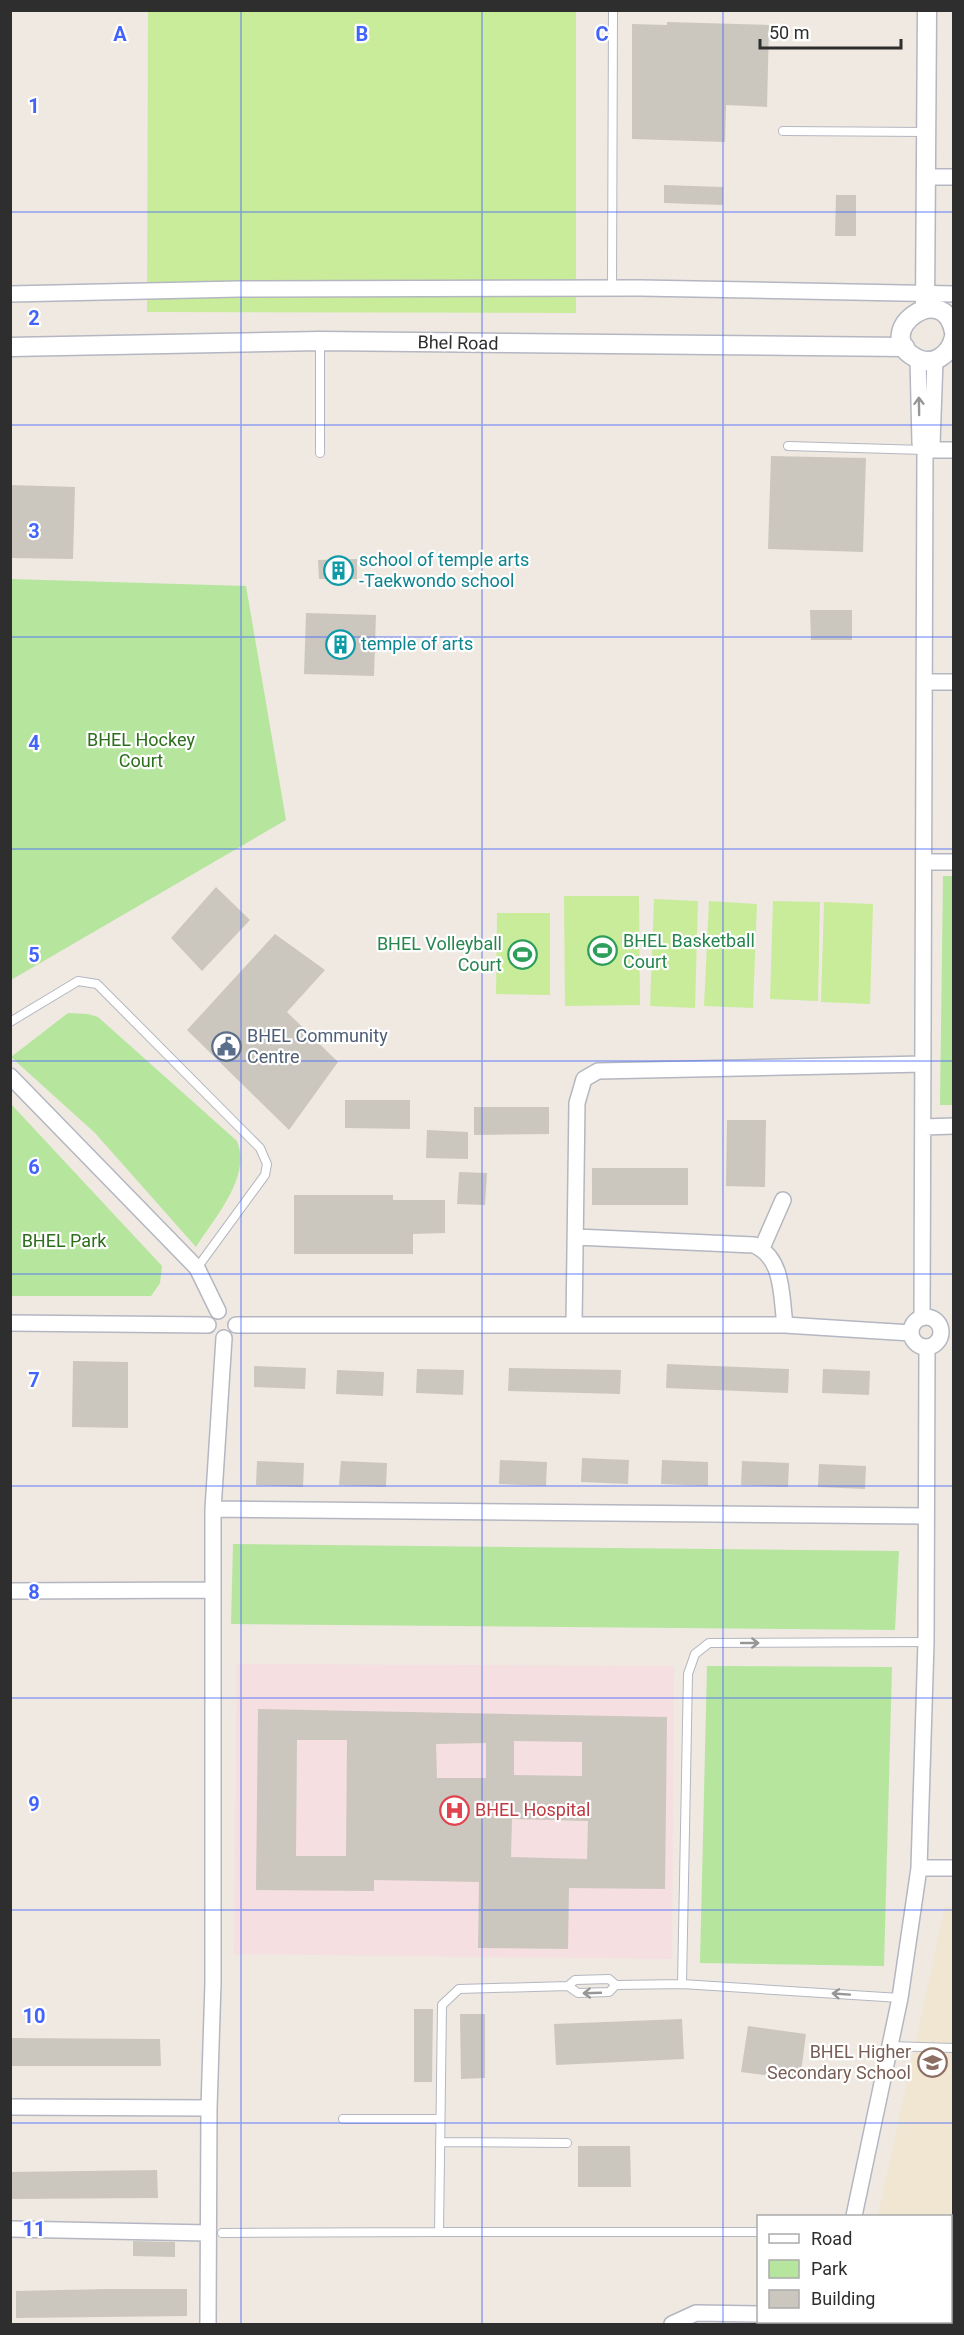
<svg xmlns="http://www.w3.org/2000/svg" width="964" height="2335" viewBox="0 0 964 2335" font-family="Roboto,sans-serif">
<rect width="100%" height="100%" fill="#efe9e1"/>
<!-- education -->
<path fill="#f0e6d1" d="M945,1907h8v417h-99l1,-2h95v-106h-72z"/>
<!-- medical -->
<path fill="#f5dfe0" d="M237,1664l437,2 -2,293 -438,-5z"/>
<!-- green -->
<path fill="#b6e59e" d="M11,579l235,7 40,234 -275,160z
M943,876h11l-1,229h-13z
M68,1013l20,1 10,3 139,124c15,36 -23,77 -41,106l-101,-114 -84,-76z
M11,1104l151,162 -2,17 -9,13h-140z
M233,1544l666,7 -4,79 -664,-6z
M707,1666l185,1 -8,299 -184,-3z"/>
<!-- pitch -->
<path fill="#c9ec9a" d="M148,11h428v302l-429,-1z
M564,896h75l1,109 -75,1z
M654,899l44,2 -3,107 -45,-2z
M709,901l48,3 -4,104 -49,-2z
M773,901l47,1 -2,99 -48,-2z
M824,902l49,2 -3,100 -49,-2z
M497,913h53v82l-54,-1z"/>
<!-- building -->
<path fill="#cbc7bf" fill-rule="evenodd" d="M667,22l102,3 -2,82 -41,-2 -1,37 -93,-3v-115l35,1z
M664,185l59,2v18l-59,-2z
M836,195h20v41h-21z
M771,456l95,2 -3,94 -95,-3z
M10,485l65,2 -2,72 -63,-1z
M357,559v20h-38l-1,-19z
M810,610h42v30h-41z
M306,613l70,2 -2,61 -70,-2z
M216,887l34,33 -48,51 -31,-33z
M275,934l50,36 -38,42 51,50 -49,68 -102,-100z
M345,1100h65v29l-65,-1z
M474,1107h75v27l-75,1z
M727,1120h39l-1,67 -39,-1z
M427,1130l41,2v27l-42,-1z
M592,1168h96v37h-96z
M459,1172l28,1 -2,32 -28,-1z
M294,1195h99v5h52v33l-32,1v20h-119z
M73,1361l55,1v66l-56,-1z
M667,1364l122,5 -1,24 -122,-5z
M254,1366l52,2 -1,21 -51,-2z
M509,1368l112,2 -1,24 -112,-3z
M417,1369l47,1 -1,25 -47,-2z
M823,1369l47,2 -1,24 -47,-2z
M337,1370l47,2 -1,24 -47,-2z
M582,1458l47,2 -1,24 -47,-2z
M500,1460l47,2 -1,24 -47,-2z
M662,1460l46,2v24l-47,-2z
M257,1461l47,2 -1,24 -47,-2z
M341,1461l46,2 -1,24 -47,-2z
M742,1461l47,2 -1,24 -47,-2z
M819,1464l47,2 -1,23 -47,-2z
M258,1709l409,8 -2,172 -96,-1 -1,61 -90,-1 1,-66 -105,-2v11l-118,-1zM297,1740h50l-1,116h-50zM514,1741l68,1v34l-68,-1zM486,1743v35h-49l-1,-34zM512,1819l76,2 -1,38 -76,-2z
M414,2009h19l-1,73h-18z
M460,2014h25v64l-24,1z
M682,2019l2,40 -128,6 -2,-41z
M748,2026l58,8 -6,46 -59,-8z
M10,2038l150,1 1,27h-151z
M578,2146h52l1,41h-53z
M157,2170l1,28 -148,1v-27z
M133,2241l42,1v15l-42,-1z
M107,2289h80v27l-171,2v-27z"/>
<g fill="none" stroke-linecap="round" stroke-linejoin="round">
<defs>
<path id="service" d="M783,131l142,1
M612,288l1,-278
M788,446l136,4
M320,453v-112
M10,1022l68,-41 19,3 163,164 7,16 -2,11 -68,93
M682,1984l218,14
M568,1986l7,-6 34,-1 7,6 66,-1 6,-310 7,-20 14,-11 217,-1
M890,2046l64,2
M343,2119h97
M440,2142l127,1
M439,2232h319
M222,2233l217,-1 3,-227 17,-16 109,-3 10,7 31,-1 7,-7"/>
<path id="minor" d="M927,177h27
M10,294l229,-5 401,-1 314,6
M918,359l2,84 5,7 -3,868
M925,450l7,-6 3,-84
M925,450h29
M925,682h29
M925,862h29
M10,1076l187,192 21,43
M924,1127l30,-1
M576,1237l178,8c30,13 27,51 31,80
M762,1248l21,-48
M911 1332a15 15 0 1 1 30 0a15 15 0 1 1-30 0Z
M10,1323l198,2
M574,1324l3,-221 7,-24 14,-8 325,-7
M236,1325h549l126,8
M213,1509l713,7
M10,1591l202,-1
M919,1868h35
M10,2107l199,1
M854,2216l46,-218 19,-130 7,-226 1,-295
M10,2229l198,4
M208,2324l1,-216 4,-125v-474l11,-171
M672,2324l24,-11 62,1
M833,2324v-2"/>
<path id="tertiary" d="M925,309l2,-299
M954,332c-10,-55 -85,1 -38,26 17,9 34,-3 38,-21
M10,347l310,-6 585,6"/>
</defs>
<!-- service casing -->
<use href="#service" stroke="#b4b7c1" stroke-width="10"/>
<!-- minor casing -->
<use href="#minor" stroke="#b4b7c1" stroke-width="18"/>
<!-- tertiary casing -->
<use href="#tertiary" stroke="#b4b7c1" stroke-width="21"/>
<!-- service -->
<use href="#service" stroke="#fff" stroke-width="8"/>
<!-- minor -->
<use href="#minor" stroke="#fff" stroke-width="15"/>
<!-- tertiary -->
<use href="#tertiary" stroke="#fff" stroke-width="18"/>
</g>
<!-- one-way arrows -->
<defs><path id="oneway-shaft" d="M-6 0H5M1.5-3L5.5 0L1.5 3" fill="none" stroke-width="1.6" stroke-linecap="round" stroke-linejoin="round" transform="scale(1.5)"/></defs>
<g stroke="#969696">
<use href="#oneway-shaft" transform="translate(919 406) rotate(-91)"/>
<use href="#oneway-shaft" transform="translate(750 1643)"/>
<use href="#oneway-shaft" transform="translate(592 1993) rotate(178)"/>
<use href="#oneway-shaft" transform="translate(841 1994) rotate(-176)"/>
</g>
<!-- grid -->
<path fill="none" stroke="#4264fb" stroke-width="1.5" stroke-opacity="0.55" d="M241,10v2314M482,10v2314M723,10v2314M10,212h944M10,425h944M10,637h944M10,849h944M10,1061h944M10,1274h944M10,1486h944M10,1698h944M10,1910h944M10,2123h944"/>
<!-- icons -->
<defs>
<symbol id="building-ring" viewBox="-11 -11 22 22"><circle r="9.5" fill="#fff" stroke="#0f9aa8" stroke-width="1.5"/><path d="M-4-6H4V6H1V3H-1V6H-4ZM-2.5-4.3h1.7v1.8h-1.7ZM.8-4.3h1.7v1.8H.8ZM-2.5-1h1.7V.8h-1.7ZM.8-1h1.7V.8H.8Z" fill="#0f9aa8"/></symbol>
<symbol id="stadium-ring" viewBox="-11 -11 22 22"><circle r="9.5" fill="#fff" stroke="#2e9e5b" stroke-width="1.5"/><path d="M0-5a6.5 5 0 1 0 0 10a6.5 5 0 1 0 0-10ZM-3.5-1.8h7v3.6h-7Z" fill="#2e9e5b"/></symbol>
<symbol id="civic-ring" viewBox="-11 -11 22 22"><circle r="9.5" fill="#fff" stroke="#5c6f8a" stroke-width="1.5"/><path d="M-.6-6.5H3V-4.5H.6V-3L4-1V1h2V6H-6V1h2V-1L-.6-3ZM-1.2 2.5V6h2.4V2.5Z" fill="#5c6f8a"/></symbol>
<symbol id="hospital-ring" viewBox="-11 -11 22 22"><circle r="9.5" fill="#fff" stroke="#e0444e" stroke-width="1.5"/><path d="M-5-5h3v3.5h4V-5h3V5h-3V1.5h-4V5h-3Z" fill="#e0444e"/></symbol>
<symbol id="school-ring" viewBox="-11 -11 22 22"><circle r="9.5" fill="#fff" stroke="#8d6e63" stroke-width="1.5"/><path d="M0-5L7-2L0 1L-7-2ZM-4 1L0 2.5L4 1V4Q0 6-4 4Z" fill="#8d6e63"/></symbol>
</defs>
<g fill-rule="evenodd">
<use href="#building-ring" x="322" y="554" width="33" height="33"/>
<use href="#building-ring" x="324" y="628" width="33" height="33"/>
<use href="#stadium-ring" x="586" y="934" width="33" height="33"/>
<use href="#stadium-ring" x="506" y="938" width="33" height="33"/>
<use href="#civic-ring" x="210" y="1030" width="33" height="33"/>
<use href="#hospital-ring" x="438" y="1794" width="33" height="33"/>
<use href="#school-ring" x="916" y="2046" width="33" height="33"/>
</g>
<g text-anchor="middle" stroke-width="4.5" stroke-linejoin="round" paint-order="stroke">
<!-- street labels -->
<g font-size="18" fill="#2e2e2e" stroke="#fff">
<text transform="translate(458 343) rotate(1)" y="6">Bhel Road</text>
</g>
<!-- culture labels -->
<g font-size="18" fill="#0d838f" stroke="#fff" text-anchor="start">
<text x="359" y="566">school of temple arts<tspan x="359" dy="21">-Taekwondo school</tspan></text>
<text x="361" y="650">temple of arts</text>
</g>
<!-- park labels -->
<g font-size="18" fill="#2c6e1b" stroke="#fff">
<text x="141" y="746">BHEL Hockey<tspan x="141" dy="21">Court</tspan></text>
<text x="64" y="1247">BHEL Park</text>
</g>
<!-- leisure labels -->
<g font-size="18" fill="#27864d" stroke="#fff" text-anchor="start">
<text x="623" y="947">BHEL Basketball<tspan x="623" dy="21">Court</tspan></text>
<text x="502" y="950" text-anchor="end">BHEL Volleyball<tspan x="502" dy="21">Court</tspan></text>
</g>
<!-- service labels -->
<g font-size="18" fill="#4e5e75" stroke="#fff" text-anchor="start">
<text x="247" y="1042">BHEL Community<tspan x="247" dy="21">Centre</tspan></text>
</g>
<!-- health labels -->
<g font-size="18" fill="#be3a42" stroke="#fff" text-anchor="start">
<text x="475" y="1816">BHEL Hospital</text>
</g>
<!-- education labels -->
<g font-size="18" fill="#785e54" stroke="#fff" text-anchor="end">
<text x="911" y="2058">BHEL Higher<tspan x="911" dy="21">Secondary School</tspan></text>
</g>
</g>
<g font-size="20" text-anchor="middle" font-weight="bold" fill="#4264fb" stroke="#fff" stroke-width="4.5" stroke-linejoin="round" paint-order="stroke">
<text x="120" y="41">A</text>
<text x="362" y="41">B</text>
<text x="602" y="41">C</text>
<text x="34" y="113">1</text>
<text x="34" y="325">2</text>
<text x="34" y="538">3</text>
<text x="34" y="750">4</text>
<text x="34" y="962">5</text>
<text x="34" y="1174">6</text>
<text x="34" y="1387">7</text>
<text x="34" y="1599">8</text>
<text x="34" y="1811">9</text>
<text x="34" y="2023">10</text>
<text x="34" y="2236">11</text>
</g>
<!-- border -->
<rect width="964" height="2335" fill="none" stroke="#2e2e2e" stroke-width="24"/>
<!-- legend -->
<rect x="757" y="2215" width="195" height="108" fill="#ffffff" stroke="#ababab" stroke-width="1.5"/>
<rect x="769" y="2234" width="30" height="9" fill="#ffffff" stroke="#ababab" stroke-width="1.5"/>
<text x="811" y="2245" font-size="18" fill="#2e2e2e">Road</text>
<rect x="769" y="2260" width="30" height="18" fill="#b6e59e" stroke="#ababab" stroke-width="1.5"/>
<text x="811" y="2275" font-size="18" fill="#2e2e2e">Park</text>
<rect x="769" y="2290" width="30" height="18" fill="#cbc7bf" stroke="#ababab" stroke-width="1.5"/>
<text x="811" y="2305" font-size="18" fill="#2e2e2e">Building</text>
<!-- scale -->
<path d="M760 39v9h141v-9" fill="none" stroke="#2e2e2e" stroke-width="3"/>
<text x="769" y="39" font-size="18" fill="#2e2e2e" stroke="#ffffff" stroke-width="4.5" paint-order="stroke">50 m</text>
</svg>
